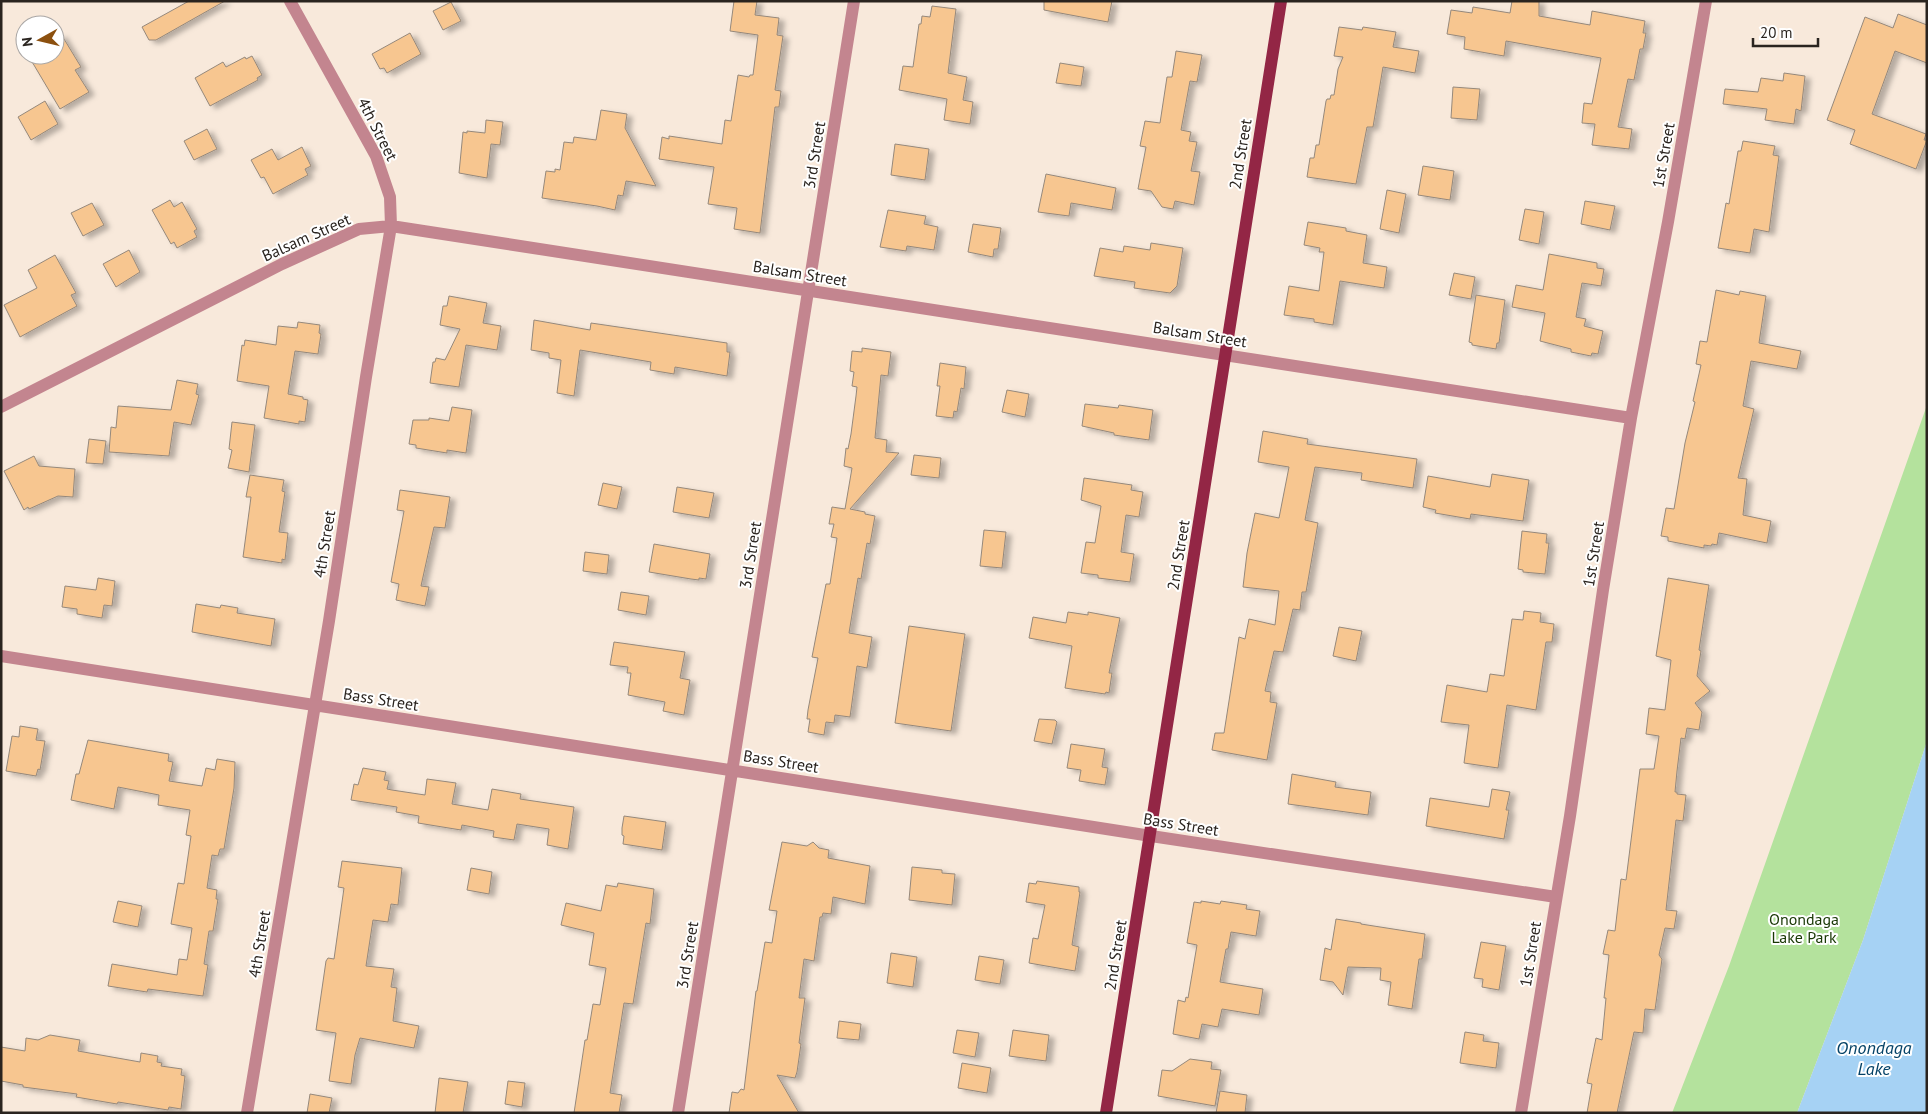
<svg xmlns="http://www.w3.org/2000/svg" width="1928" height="1114" viewBox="0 0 1928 1114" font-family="'PT Sans',sans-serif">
<defs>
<filter id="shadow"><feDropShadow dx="5.5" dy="3" stdDeviation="2.5" flood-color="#0004"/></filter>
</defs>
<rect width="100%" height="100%" fill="#f8e9db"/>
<!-- green -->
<path fill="#b4e29d" d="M1927,405v336l-64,199 -66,173h-125l57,-147z"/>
<!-- water -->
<path fill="#a6d2f4" d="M1927,741v372h-130l66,-173z"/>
<!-- building -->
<path fill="#f7c690" stroke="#95887b" filter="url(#shadow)" d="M189,1h36l-69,39h-7l-7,-13z
M734,1h23l-2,14 24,3 -2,17 6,1 -8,54 6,1 -2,16h-4l-15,126 -26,-4 3,-21 -29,-4 6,-37 -55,-8 3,-22 7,2v-3l53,8 3,-24 6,1 7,-46 11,2 1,-2h3l5,-40 -28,-4z
M1044,1h68l-4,21 -64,-12z
M1512,1h27v15l51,9 2,-14 53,10 -2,12h3l-3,16h-3l-6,31 -6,-1 -10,48 14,2 -3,20 -37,-4 3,-21 -13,-1 2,-20 8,1 9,-46 -95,-17 -2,15 -40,-7 1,-12 -18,-3 4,-24 21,3 1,-6 37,6z
M451,2l10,19 -18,9 -10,-19z
M932,6l24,3 -8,64 19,4 -4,23 10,2 -3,22 -26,-4 3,-21 -48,-9 4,-24 10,1 6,-43h2l1,-8 8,1z
M1898,14l29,11v38l-32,-12 -23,63 54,20 -2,6h3l-11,29 -66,-25 5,-14 -28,-10 38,-103 28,11z
M1339,27l23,3 1,-3 33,5 -3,15 26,4 -4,22 -32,-6 -10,60h-6l-11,57 -49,-7 3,-19h4l2,-13h3l7,-44 1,-2h3l1,-4h3l4,-26 5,-12 -9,-1z
M410,33l11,21 -34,19 -3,-5 -4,1 -8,-15z
M61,34l20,33 -6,3 14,22 -29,17 -32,-54h27v-18z
M1176,51l26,4 -5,27 -7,-1 -9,49 10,2 -2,9 8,1 -6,29 9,1 -6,33 -19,-4 -2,8 -11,-2 -11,-16 -13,-2 8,-42 -6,-1 5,-25 15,2 7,-46h5z
M252,56l10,19 -5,3 1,2 -48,26 -15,-28 28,-16 3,5 19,-10 1,2z
M1060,63l24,4 -3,19 -25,-3z
M1784,73l21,3 -4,35 -5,-2 -2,15 -29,-4 2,-11 -44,-5 2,-15 33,3 3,-14 22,3z
M1453,87l27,2 -3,31 -26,-2z
M45,101l13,23 -27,16 -13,-23z
M601,110l26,4 -2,14 31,58 -30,-5 -3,15 -5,-1 -3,15 -18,-4 -55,-8 4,-27 9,1v-3l5,1 4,-28 9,1 1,-6 22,3z
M486,120l17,2 -3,23 -9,-1 -4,34 -28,-5 4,-41 4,1v-2l18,2z
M207,129l10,20 -23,11 -10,-19z
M1743,141l32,5 -2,9 6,1 -10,76 -15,-3 -4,24 -32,-5 8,-45 3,1 9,-53h3z
M895,144l34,5 -4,31 -34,-5z
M302,147l9,19 -6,3 3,6 -35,19 -9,-17 -3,1 -10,-18 21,-11 6,11z
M1423,166l31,5 -4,29 -32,-5z
M1046,174l70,14 -4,22 -41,-7 -2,13 -31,-4z
M1387,190l19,4 -7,39 -19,-4z
M170,200l4,7 8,-5 15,27 -3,2 3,6 -20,11 -3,-6 -3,2 -19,-34z
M1585,201l30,5 -5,24 -29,-6z
M92,203l12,22 -21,11 -12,-23z
M1525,209l19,3 -5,32 -20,-4z
M888,210l38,6 -2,8 14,3 -4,23 -27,-4 -1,5 -26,-4z
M1308,222l38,6v3l21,4 -4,28 24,4 -3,21 -44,-7 -7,44 -19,-3v-3l-30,-4 5,-29 30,5 5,-39h-5l1,-4 -16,-3z
M973,224l28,4 -3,21h-4l-1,8 -25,-5z
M1151,243l32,5 -6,38 -7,7 -36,-5 1,-6 -41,-6 6,-28 23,4 1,-6 26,4z
M129,250l11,22 -24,15 -13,-23z
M1549,254l48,9v5l7,1 -3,17 -19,-3 -6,34 10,2 -2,7 19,5 -5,23 -6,-1 -1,3 -20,-4v-3l-31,-8 5,-28 -33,-6 4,-22 27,5z
M55,255l21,38 -5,2 6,11 -57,31 -16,-32 33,-17 -9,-18z
M1454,273l21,4 -4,22 -22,-4z
M1716,290l23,5 1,-4 26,5 -7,47 42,8 -4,18 -46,-8 -8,45 11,3 -16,69 9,1 -4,36 28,6 -4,22 -48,-10 -2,12 -5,-1 -1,2 -7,-1v3l-36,-7v-4l-7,-1 5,-28 8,1 11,-66 10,-41 -2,-1 8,-36 -5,-1 4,-23 7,1z
M1476,295l29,5 -6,43h-2l-1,6 -24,-4v-2l-3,-1z
M449,296l38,7 -4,20 18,3 -4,24 -31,-5 -7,42 -29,-4 3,-21h2l1,-4 9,2 15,-31 -20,-4 3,-19h4z
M534,320l56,10 1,-7 136,20v9h3l-3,24 -52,-9 -1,7 -24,-4 1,-8 -71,-12 -6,46 -17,-3 4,-33 -12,-2v-5l-18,-3z
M298,322l22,3 -1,8 2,1 -3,20 -23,-3 -7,43 15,3v2l5,1 -3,22 -6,-1v3l-35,-6 5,-32 -32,-5 5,-36 2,1 1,-6 31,5 2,-19 19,2z
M862,348l29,4 -3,24 -7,-1 -6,63 12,2 -1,12 13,1 -49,56 15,3v2l10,2 -5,28 -3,-1 -6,36 -3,-1 -9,55 23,4 -5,31 -10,-2 -7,51 -15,-2 -1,8 -8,-1 -2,13 -16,-3 2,-13h-3l1,-9 10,-52 -6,-1 14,-73h4l7,-46 -6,-1 3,-13h-5l3,-17 13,2 7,-41 -8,-2 2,-18 2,1 3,-15 5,-38 1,-9 -5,-1 2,-14 -4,-1 2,-20 10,1z
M940,363l26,4 -2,22 -3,-1 -4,24 -3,-1 -1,7 -17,-2 4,-30h-3z
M177,380l21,4 -2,10 3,1 -8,30 -17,-3 -5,34 -60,-4 2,-25 5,1 2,-22 53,4z
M1007,390l22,4 -4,23 -23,-5z
M1085,404l33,4 1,-3 34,5 -4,30 -35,-5v-2l-32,-7z
M452,407l20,3 -6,43 -19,-3v3l-31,-5v-3l-7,-1 4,-24h16v-2l20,3z
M232,422l23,3 -6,47 -21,-4 4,-18 -3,-1z
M1263,431l45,8 -1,5 110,15 -4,29 -52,-8 1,-7 -47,-6 -10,53 13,3 -12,69h-4l-2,18 -7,-1 -10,43 -9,-1 -9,40 6,1 -1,10 7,1 -10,57 -55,-10 3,-17h9l15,-96 6,2 4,-20 26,6 4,-34 -36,-4 4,-34 8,-40 24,5 10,-51 -31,-5z
M89,439l17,2 -3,23 -17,-1z
M914,455l27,3 -2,20 -28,-3z
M34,456l5,10 36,3 -2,28 -15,-1 -29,13 -1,-2 -4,3 -20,-39z
M1492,474l37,6 -6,41 -52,-7 -1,5 -35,-6 1,-3 -13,-3 5,-31 62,11z
M250,475l34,5 -2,11 3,1 -6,40 9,1 -3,27 -3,-1v4l-39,-6 8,-60h-5z
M1084,478l48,7 -1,5 12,2 -4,25 -13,-2 -5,37 13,2 -4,28 -32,-4v-3l-17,-2 5,-31 9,1 6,-37 -20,-6z
M603,483l19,4 -5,22 -19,-4z
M677,487l37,6 -5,25 -36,-6z
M400,490l50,7 -5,31 -11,-1 -13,59 8,1 -4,19 -29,-6 3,-16 -8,-2 13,-71 -7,-1z
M984,530l22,2 -4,36 -22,-2z
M1522,531l25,3 -1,9h3l-4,31 -22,-2v-2l-5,-1z
M654,544l56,10 -4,25 -7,-1v2l-8,-1 -42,-7z
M585,552l24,3 -2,19 -24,-3z
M98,578l17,3 -3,25 -8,-1 -2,13 -25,-4v-5l-15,-2 3,-21 31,4z
M1668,578l41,7 -10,65 2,1 -4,25 13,15 -15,12 7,9 -3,18 -12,-2 -2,11 -4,-1 -4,33 -2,21h2v2l9,1 -3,26 -7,-1 -10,90 11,1 -3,18 -9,-1 -6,27 3,4 -7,51 -10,-1 -2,24 -9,-1 -17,81h-30l5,-29 -5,-1 9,-45 6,2 4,-42h-2l5,-43 -6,-1 5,-24 7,1 6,-52 5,1 14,-111h14l5,-33 -13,-2 3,-26 16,2 6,-50 -15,-4z
M621,592l28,4 -3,19 -28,-5z
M196,604l24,4 1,-3 17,3 -1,5 38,6 -4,27 -79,-14z
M1524,611l17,2 -1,9 14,2 -2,18h-6l-10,68 -29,-5 -9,63 -34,-5 5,-38 -28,-3 6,-37 40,7 3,-18 14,2 8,-57 11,1z
M1068,612l20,3v-3l32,6 -11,55h3l-3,20 -3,-1 -1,2 -40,-6 7,-42 -43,-8 4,-21 33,6z
M909,626l56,8 -14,97 -56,-8z
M1339,627l23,4 -6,30 -23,-5z
M614,642l71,10 -5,26 10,2 -6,35 -21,-4 2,-9 -37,-7 3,-22h-4l1,-6 -18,-2z
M1039,719l16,1 2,2 -5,22 -18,-3z
M20,726l18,3 -2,11 9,1 -5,29 -2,-1 -2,7 -30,-5 6,-35 7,1z
M88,740l81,14 -1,7 5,1 -4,19 33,5 4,-18 9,2 2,-11 18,3 -1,26 -10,61h-4l-2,7 -6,-1 -5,33 10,2 -1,9h2l-5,32h-4l-5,33 4,1 -5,31 -55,-7 -1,3 -39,-6 4,-22 65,11 2,-16 8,1 5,-32 -21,-4 7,-41 6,1 7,-48 -5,-1 4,-25 -32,-5 1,-10 -41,-8 -4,22 -43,-9 5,-26h3z
M1071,744l34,5 -3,18 6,1 -3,17 -26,-4 2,-11 -14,-2z
M363,768l23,4 -2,8 5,1 -2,8 5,1 33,5 2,-16 29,4 -4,21 36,6 4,-21 29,5 -1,5 54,8 -6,42 -21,-4 2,-16 -32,-5 -3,16 -21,-3 1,-6 -32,-6 -1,5 -43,-7 1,-7 -23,-4 1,-5 -46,-7 3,-16 4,1z
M1292,774l44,8 -1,5 36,5 -3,23 -80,-11z
M1492,789l18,3 -4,18h3l-5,29 -78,-13 4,-28 59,9z
M624,816l42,6 -4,28 -39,-6 1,-8 -2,-1v-7z
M782,842l25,4 6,-4 6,6 10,2 -1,8 42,8 -5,38 -32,-7 -2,17 -8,-1 -1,4h-2l-6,44 -10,-2 -5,39h6l-6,45 2,1 -4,28 -2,6 -18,-3 22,38h-70l3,-21 6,1 3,-4 3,1 12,-99h1l8,-49 7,1 5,-32 -8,-1z
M342,861l60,7 -4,37 -7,-1 -3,18 -15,-2 -7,46 28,3 -3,18 6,1 -4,33 26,5 -5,22 -54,-10 -5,17 -4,29 -22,-3 7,-48 -20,-3 10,-69 2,-3 6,1 10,-71 -6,-1z
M912,867l30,3v3l13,1 -3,31 -43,-5z
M471,868l21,4 -3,22 -22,-4z
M1037,881l42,6v5h1l-8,53 7,2 -4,24 -46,-8 4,-25 5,1 7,-34 -19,-3 3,-19 7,1z
M618,883l36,6 -4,35 -4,-1 -13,81 -9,-1 -14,90 12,2 -3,18h-45l11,-73h2l6,-36 7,1 6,-37 -17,-3 5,-32 -33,-8 5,-22 35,8 5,-26 11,2z
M118,901l24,5 -4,21 -25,-5z
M1201,901l19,3 1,-3 26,4 -1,4 14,2 -4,25 -25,-4 -3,17h-2l-6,33 43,7 -4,26 -37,-6 -4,18 -16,-3 -3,15 -26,-5 5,-34 7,2 1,-5 2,1 9,-53 -10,-2 7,-41 7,1z
M1336,919l25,4v1l64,10 -3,25h-3l-7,50 -24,-4 3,-23 -11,-2 1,-12 -33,-1 -5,28 -10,-13 -13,-2 5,-32 6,2z
M1481,942l25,4 -7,44 -17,-3 1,-8 -9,-1z
M891,953l26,4 -4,30 -26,-4z
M979,956l25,4 -4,24 -25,-4z
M839,1021l22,3 -2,16 -22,-2z
M957,1030l22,3 -4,24 -22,-4z
M1013,1030l36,5 -3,26 -37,-5z
M1465,1032l19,3 -1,6 16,2 -3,25 -36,-5z
M50,1035l30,5 -2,11 62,11 1,-9 17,3 -1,6 5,1 -1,3 21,3 -1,6 4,1 -4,33 -12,-2 -1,3 -50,-8 -1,2 -41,-7 1,-3 -54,-7v-2l-22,-4v-34l24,4 1,-13 12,2z
M1190,1059l22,3 -1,7 10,1 -6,36 -57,-10 4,-26 10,1z
M962,1063l29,5 -4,25 -29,-5z
M439,1078l29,4 -5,31h-28z
M508,1081l17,2 -3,24 -17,-3z
M1220,1091l27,4 -2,18h-29z
M310,1094l22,4 -3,15h-22z"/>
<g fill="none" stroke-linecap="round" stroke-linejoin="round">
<!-- street -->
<path stroke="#c3858f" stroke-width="12" d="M1,407l281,-143 77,-35 32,-3 1240,192
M1,656l1150,180 405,61
M247,1113l82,-492 37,-244 25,-151 -1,-29 -14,-41 -86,-155
M678,1113l176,-1112
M1521,1113l49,-297 33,-226 28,-172 37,-196 38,-221"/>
<!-- primary -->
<path stroke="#932645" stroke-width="12" d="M1106,1113l175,-1112"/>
</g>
<g text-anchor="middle" stroke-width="4" stroke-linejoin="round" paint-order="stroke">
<!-- street labels -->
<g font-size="16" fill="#2a241f" stroke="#fff">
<text transform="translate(378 129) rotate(63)" y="6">4th Street</text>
<text transform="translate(1240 154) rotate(-81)" y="6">2nd Street</text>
<text transform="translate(814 155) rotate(-81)" y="6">3rd Street</text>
<text transform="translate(1663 155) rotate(-80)" y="6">1st Street</text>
<text transform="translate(306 237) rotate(-24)" y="6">Balsam Street</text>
<text transform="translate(800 273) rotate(9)" y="6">Balsam Street</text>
<text transform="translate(1200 334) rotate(9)" y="6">Balsam Street</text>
<text transform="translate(324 544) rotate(-81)" y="6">4th Street</text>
<text transform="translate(1593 554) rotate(-81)" y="6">1st Street</text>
<text transform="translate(750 555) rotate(-81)" y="6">3rd Street</text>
<text transform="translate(1178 555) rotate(-81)" y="6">2nd Street</text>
<text transform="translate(381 699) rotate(9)" y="6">Bass Street</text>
<text transform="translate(781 761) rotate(9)" y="6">Bass Street</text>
<text transform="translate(1181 824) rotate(9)" y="6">Bass Street</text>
<text transform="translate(259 944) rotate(-81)" y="6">4th Street</text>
<text transform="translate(1530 954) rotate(-81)" y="6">1st Street</text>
<text transform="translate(687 955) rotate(-81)" y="6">3rd Street</text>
<text transform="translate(1115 955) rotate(-81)" y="6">2nd Street</text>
</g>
<!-- park labels -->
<g font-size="16" fill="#193804" stroke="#fff">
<text x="1804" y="925">Onondaga<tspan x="1804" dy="18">Lake Park</tspan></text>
</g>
<!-- water labels -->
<g font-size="18" font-style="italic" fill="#044267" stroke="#fff">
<text x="1874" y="1054">Onondaga<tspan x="1874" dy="21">Lake</tspan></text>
</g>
</g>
<!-- border -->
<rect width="1928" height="1114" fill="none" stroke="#2a241f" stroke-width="5"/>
<!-- north arrow -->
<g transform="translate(40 40) rotate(262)"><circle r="24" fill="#ffffff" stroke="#aaa7a5"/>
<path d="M0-4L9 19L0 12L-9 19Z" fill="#8c500f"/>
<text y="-8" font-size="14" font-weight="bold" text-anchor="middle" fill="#2a241f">N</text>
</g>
<!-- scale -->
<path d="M1753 38v8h65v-8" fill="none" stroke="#2a241f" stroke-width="2.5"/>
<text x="1760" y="38" font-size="15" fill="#2a241f" stroke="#ffffff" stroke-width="4" paint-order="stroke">20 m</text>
</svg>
